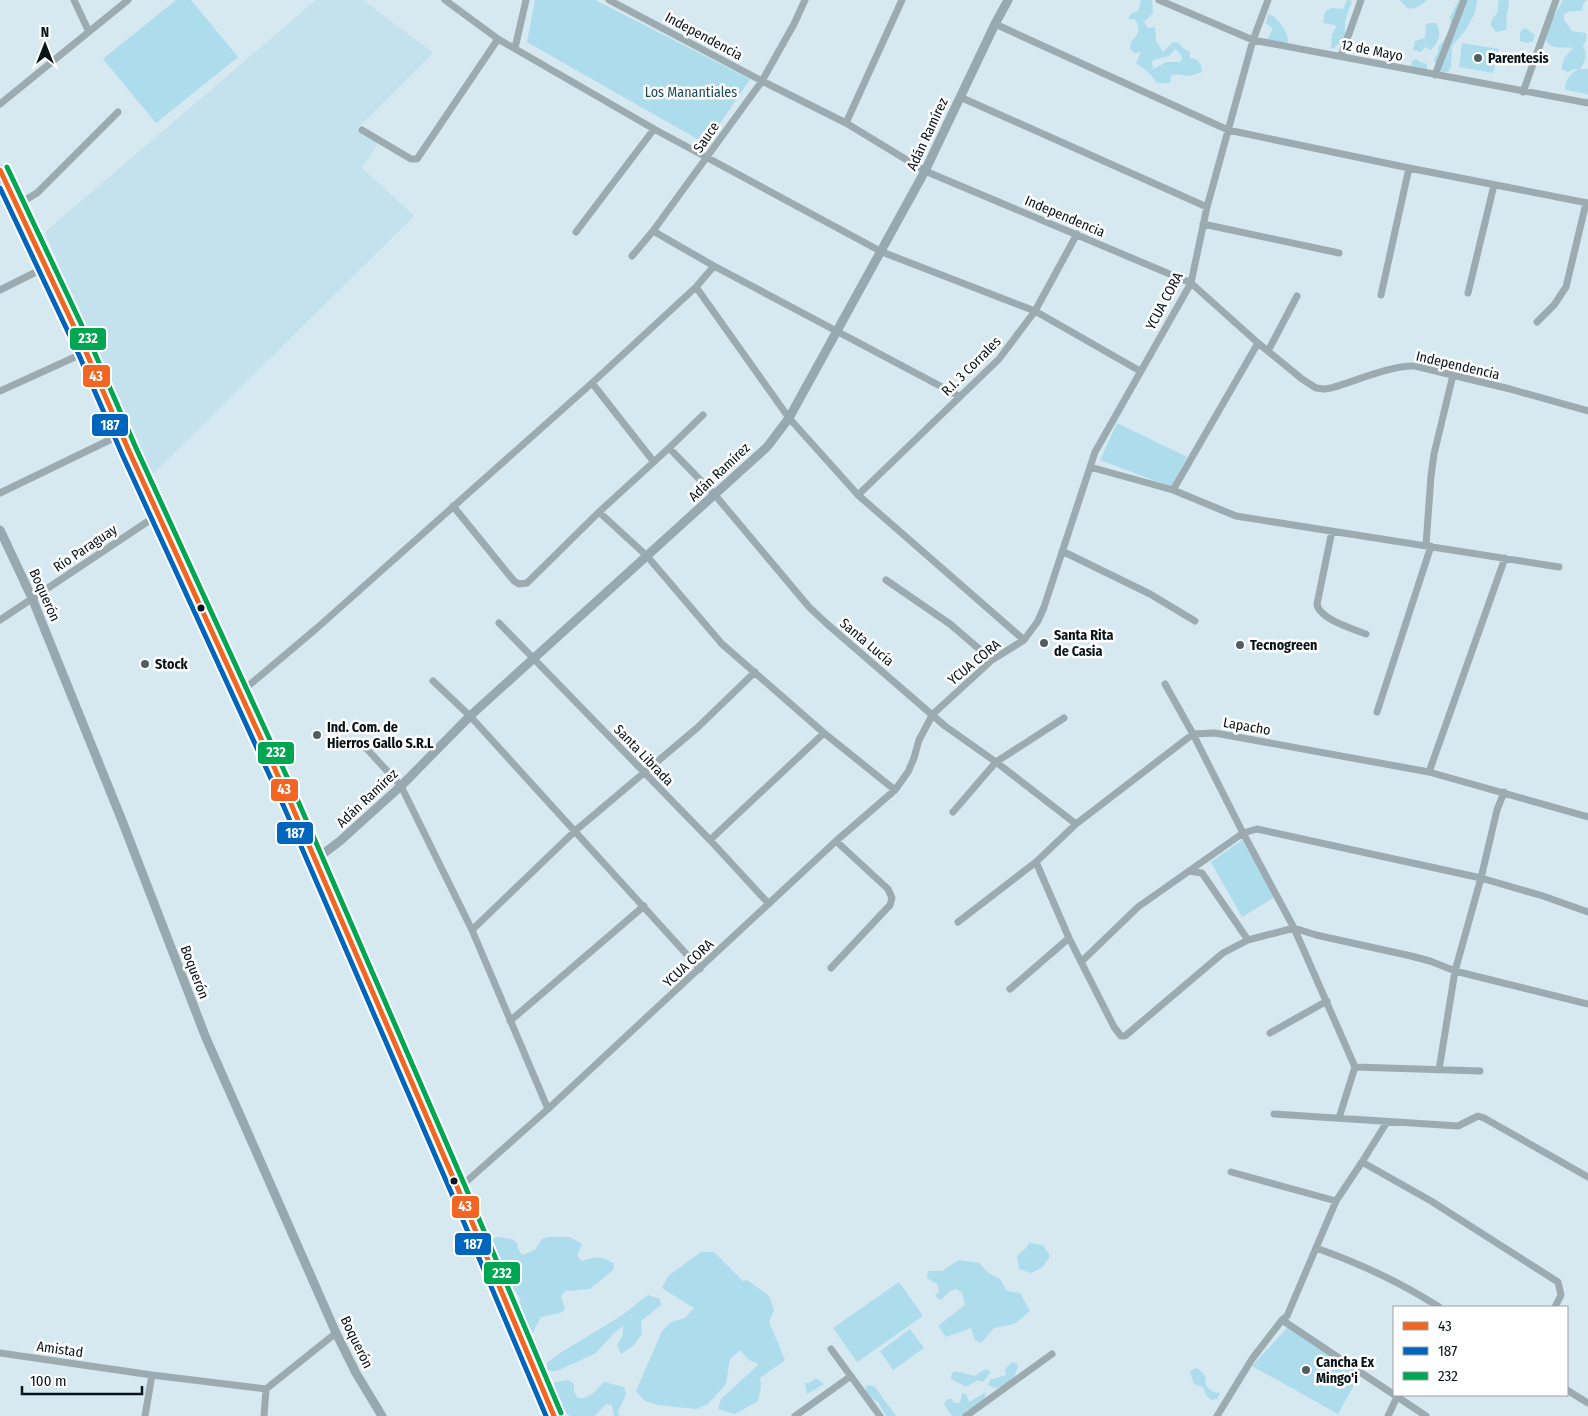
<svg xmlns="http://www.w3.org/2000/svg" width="1588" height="1416" viewBox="0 0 1588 1416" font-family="'Fira Sans Condensed',sans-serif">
<rect width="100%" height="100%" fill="#d6e8f0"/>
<!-- built -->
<path fill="#c3e2ee" d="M316,0h47l70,53 -76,76 22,12 -17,27 52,48 -266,263 -103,-247z"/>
<!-- green -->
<path fill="#addced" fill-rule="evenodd" d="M176,0h15l47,57 -82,66 -53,-64z
M535,0h60l155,79 -44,65 -179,-102z
M1141,0h11l1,13 -9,9 4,6 7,-1 1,14 7,11 10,-10 6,1 4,5 7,4v6l7,2 4,5 1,7 -12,4 -13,-2 -6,2 -1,7h-13l-8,-10 -13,-10 5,-11 -6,1 -5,-4 1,-7c8,-7 10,-14 4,-23h-7l4,-6 6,-2zM1175,49l7,7v4l-2,2h-13l-14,7 -1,-6 1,-3 16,-4z
M1347,0l5,1 -7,20v17l-12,11 -2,-2 1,-13 4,-6 -1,-3 -12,-2 2,-11 6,-4 12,1z
M1399,0h28c-3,3 -14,11 -19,8 -1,0 -6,-6 -9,-8z
M1459,0h18l-2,13 -10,18 -13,15 -1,20 -3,6h-7l-5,-4 -2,-9 4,-6v-6l9,-11 4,-13 -1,-6z
M1500,0h9c0,6 -1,8 -2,13 -2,5 1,11 -1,17l-10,2 -5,-6c0,-7 3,-9 7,-14v-10z
M1563,0h23l-3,5 -1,6h-12l-6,3v6l8,11 14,2v7l-3,6c5,9 3,14 -3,23h8v26c-7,-4 -15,-2 -23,-6 0,-8 5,-16 13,-19l-4,-1 -6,3 -6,-3v-6l1,1 1,-6 9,-10c-12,-1 -23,2 -28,-10l5,-12v-6l5,-5z
M1268,14c9,2 22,20 20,29l-20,-2v-3l5,-9 -7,-6z
M1429,23h7c6,9 3,20 -5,27l-6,-3 -4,5 -8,-2 2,-9 10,-3 1,-13z
M1525,28l10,7 -2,6 -6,2 -7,-2v-9z
M1462,43l37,6 -6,24 -34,-6z
M1416,59l4,3 7,2v6l-16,-3 1,-6z
M1117,423l70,34 -16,30 -71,-27z
M1242,840l33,57 -33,20 -31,-55z
M498,1237l14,2 5,4 1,6 4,6 13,-5 7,-11 6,-2h22l12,7 -5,12 5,5c15,-5 18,-5 32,2l-1,7 -23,19 -25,2 -4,5 4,13 -5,4 -19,4 -9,17 -12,-3c-5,-11 -8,-21 1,-31l-7,-11 -11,-7 -14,-30 3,-13z
M1029,1243l14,2 7,11 -7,11 -12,6 -12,-4 -2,-13 10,-9z
M701,1252h13l29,29 4,-1 22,16 5,14 -5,12 16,38 -25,18 1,9 -3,14 -23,13 -17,-5 3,-10 38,-35 -10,-4 -9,-10 -10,9 -4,25 -18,20 -12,5 -38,-4 -13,-4 -9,-10 26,-60 9,-9 14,-4 9,-10 -32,-20 6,-12z
M959,1260l20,3 9,10 12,6 7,12 13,2 10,18 -16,13 -20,4 -13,15 -6,-3 -4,-12 -25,9 -8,-11 27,-21 -3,-12 -5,-4 -7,2 -9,9 -6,-4 4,-5 -2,-7 -10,-6 1,-7h14z
M899,1282l24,34 -66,46 -24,-34z
M648,1295l12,4 1,6 -20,16 1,13 -9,12 -12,8 -4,-8 6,-12v-8l-9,7 -18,20 -37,17 -6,1 -6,-1v-7l10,-8 64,-39z
M1288,1327l72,47 -22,40 -86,-48z
M910,1329l14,19 -31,22 -13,-19z
M1012,1362l6,2c-3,17 -7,19 -22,24l-8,-3 2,-5 16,-5 -1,-6z
M1195,1368l4,1 6,7 1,10 7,6 7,1 -3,6 -6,1 -5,-5 -3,-8 -9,-3 -4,-12z
M986,1369l5,3 -8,10 -5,-2 -12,7 -15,-8 1,-6 3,-2 19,5z
M816,1378l8,6 -17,10 -2,-11h4z
M568,1380l6,4v8l4,6c12,2 18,-8 26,-16l20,5 2,7 -8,18 1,4h-5l-2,-11 -6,-1 -11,12h-25l-20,-17 -2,-6 7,-11z
M869,1385l6,2 21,29h-10l-8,-14 -12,-6v-10z
M986,1392l-3,13 -16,5 -5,6h-10l-8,-12 4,-5h4l2,4h6l2,-10 4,1 3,8z"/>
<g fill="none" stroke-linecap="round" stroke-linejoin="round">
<!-- street -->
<path stroke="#9babb0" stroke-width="7" d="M74,0l15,32
M445,0l53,39 156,90 228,123 153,59 105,60
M609,0l153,81 84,42 79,48 266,112 67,60 44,36 14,9 8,1 7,-1c25,-7 60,-23 84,-22l95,23 78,22
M1159,0l94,40 335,63
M995,24l233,106 181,38 179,35
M515,48l11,-48
M1341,56l20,-56
M1435,75l29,-75
M1523,92l33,-92
M960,97l247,110
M0,104l128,-104
M846,123l56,-123
M362,130l49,29h6l81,-120
M17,205l20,-12 81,-81
M1203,224l136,29
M653,231l61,35 245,130
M576,232l78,-103
M632,256l21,-25 109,-150 32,-57 11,-24
M696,287l93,131 69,77 166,145
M0,290l46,-23
M1468,293l26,-108
M1381,295l28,-127
M1537,322l17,-17 12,-18 20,-84
M1268,351l29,-55
M592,383l62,79
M0,391l86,-39
M669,448l46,47 94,112 17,16 119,103 51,36 80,62
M1090,467l83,23 63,26 323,51
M1173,490l85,-147
M0,493l122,-59
M858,495l141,-136 36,-48 42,-77
M453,506l61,75 5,3 8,-1 72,-71 70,-64 34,-33
M599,512l48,44 75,88 102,89 71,57
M1332,531l-15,73c2,15 36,25 49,30
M1426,545l5,-69 3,-22 19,-79
M1062,551l88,43 45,27
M886,580l64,44 42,36
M0,620l159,-106
M499,623l211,217 59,64
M433,681l37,35 230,253
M1165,684l28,50 50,99 51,95 61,139 -16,51
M241,692l76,-64 275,-245 104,-96 18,-21
M1377,712l54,-166
M366,748l35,38 71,144 76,179
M1429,772l76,-214
M953,812l43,-50 68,-44
M710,840l114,-107
M1036,862l33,76 45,89 7,9h4l98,-83 25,-13 46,-12 22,7 95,21 19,5 25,10 133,33
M1189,871l13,2 46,67
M958,922l78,-60 40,-38 117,-90 22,-1 214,39 159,45
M472,930l103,-99 122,-103 58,-56
M1081,962l57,-55 105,-74 14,-4 224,49 62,18 45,16
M831,968l59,-63 2,-7 -4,-9 -52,-48
M1010,989l59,-51
M510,1021l134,-115
M1270,1033l57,-32
M1355,1067l125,4
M1439,1070l16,-99 26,-93 16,-68 7,-18
M1274,1114l184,12 20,-10 6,2 104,59
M1387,1122l-25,40 -26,39 -49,115 -5,4 144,96
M1362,1162l69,39 127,81 3,13 -6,12
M1231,1172l105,29
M458,1189l90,-80 288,-268 59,-51 13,-18 6,-14 5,-18 14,-26 59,-54 32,-20 14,-19 6,-14 51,-155 96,-169 16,-76 46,-167 15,-40
M1316,1248c43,15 84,34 123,59
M831,1349l49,67
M0,1353l152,22 114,14
M1567,1390l21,13
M145,1416l7,-41
M264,1416l2,-27 70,-56
M795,1416l56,-40
M966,1416l86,-62
M1217,1416l35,-57 30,-39
M1388,1416l9,-19"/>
<!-- secondary -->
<path stroke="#97a9af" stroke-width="9" d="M0,530l32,68 89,220 85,220 130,295 20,40 26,43
M315,860l25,-19 61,-55 69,-70 297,-269 22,-29 136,-247 70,-147 13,-24"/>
<!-- primary -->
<path stroke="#95aab1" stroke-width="10" d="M0,170l86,182 43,99 162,353 167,385 96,227"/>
<defs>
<path id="bus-1" d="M0,170l86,182 43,99 162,353 167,385 96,227"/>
<path id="bus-2" d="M0,188l79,167 43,99 162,353 167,385 95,224"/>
<path id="bus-3" d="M7,167l86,182 43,99 162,353 167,385 96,227"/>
</defs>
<!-- bus-1 casing -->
<use href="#bus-1" stroke="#fff" stroke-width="9"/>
<!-- bus-2 casing -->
<use href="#bus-2" stroke="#fff" stroke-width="9"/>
<!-- bus-3 casing -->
<use href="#bus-3" stroke="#fff" stroke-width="9"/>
<!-- bus-1 -->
<use href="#bus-1" stroke="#f26522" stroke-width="5"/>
<!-- bus-2 -->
<use href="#bus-2" stroke="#0065bd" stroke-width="5"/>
<!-- bus-3 -->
<use href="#bus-3" stroke="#00a651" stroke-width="5"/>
</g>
<!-- markers -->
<g fill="#505e64" stroke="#fff" stroke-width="2">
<circle cx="1478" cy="58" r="5"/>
<circle cx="1044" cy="643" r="5"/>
<circle cx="1240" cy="645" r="5"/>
<circle cx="145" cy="664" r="5"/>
<circle cx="317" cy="735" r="5"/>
<circle cx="1306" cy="1370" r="5"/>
</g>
<g fill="#081418" stroke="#fff" stroke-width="2">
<circle cx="201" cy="608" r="4.5"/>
<circle cx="454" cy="1181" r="4.5"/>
</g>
<g text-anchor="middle" stroke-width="5" stroke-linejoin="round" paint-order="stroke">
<!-- street labels -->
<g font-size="14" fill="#081418" stroke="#fff">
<text transform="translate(704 36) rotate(28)" y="5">Independencia</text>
<text transform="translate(1372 50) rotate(11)" y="5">12 de Mayo</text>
<text transform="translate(927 134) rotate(-65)" y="5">Adán Ramírez</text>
<text transform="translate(706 137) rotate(-55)" y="5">Sauce</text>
<text transform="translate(1065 216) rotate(23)" y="5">Independencia</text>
<text transform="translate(1164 301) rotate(-62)" y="5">YCUA CORA</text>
<text transform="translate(1458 365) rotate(13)" y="5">Independencia</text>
<text transform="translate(971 366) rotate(-45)" y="5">R.I. 3 Corrales</text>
<text transform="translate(719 472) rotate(-43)" y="5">Adán Ramírez</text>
<text transform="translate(85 548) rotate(-34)" y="5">Río Paraguay</text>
<text transform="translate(45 595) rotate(66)" y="5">Boquerón</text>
<text transform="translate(867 642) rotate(40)" y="5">Santa Lucía</text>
<text transform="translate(974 662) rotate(-39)" y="5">YCUA CORA</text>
<text transform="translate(1247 726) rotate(10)" y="5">Lapacho</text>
<text transform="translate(644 755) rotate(46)" y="5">Santa Librada</text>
<text transform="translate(367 798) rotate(-43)" y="5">Adán Ramírez</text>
<text transform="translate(688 963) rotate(-43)" y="5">YCUA CORA</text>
<text transform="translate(195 972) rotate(69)" y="5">Boquerón</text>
<text transform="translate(357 1342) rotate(64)" y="5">Boquerón</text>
<text transform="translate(60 1349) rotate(8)" y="5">Amistad</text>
</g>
<!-- poi labels -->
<g font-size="14" font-weight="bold" fill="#081418" stroke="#fff" text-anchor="start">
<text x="1488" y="63">Parentesis</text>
<text x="1054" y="640">Santa Rita<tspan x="1054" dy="16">de Casia</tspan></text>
<text x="1250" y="650">Tecnogreen</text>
<text x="155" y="669">Stock</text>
<text x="327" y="732">Ind. Com. de<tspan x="327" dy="16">Hierros Gallo S.R.L</tspan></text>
<text x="1316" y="1367">Cancha Ex<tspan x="1316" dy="16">Mingo'i</tspan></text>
</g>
<!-- park labels -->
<g font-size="14" fill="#1a4957" stroke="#fff">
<text x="691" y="97">Los Manantiales</text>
</g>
</g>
<g stroke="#fff" stroke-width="2">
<rect x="69" y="327" width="38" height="24" rx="5" fill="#00a651"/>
<rect x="82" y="364" width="29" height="24" rx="5" fill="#f26522"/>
<rect x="91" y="413" width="38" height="24" rx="5" fill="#0065bd"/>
<rect x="257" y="741" width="38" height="24" rx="5" fill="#00a651"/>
<rect x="270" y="778" width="29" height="24" rx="5" fill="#f26522"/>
<rect x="276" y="821" width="38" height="24" rx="5" fill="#0065bd"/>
<rect x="451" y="1195" width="29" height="24" rx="5" fill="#f26522"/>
<rect x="454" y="1232" width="38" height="24" rx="5" fill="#0065bd"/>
<rect x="483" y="1261" width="38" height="24" rx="5" fill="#00a651"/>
</g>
<g font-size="14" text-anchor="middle" font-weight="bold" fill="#fff">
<text x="88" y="343">232</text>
<text x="96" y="381">43</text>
<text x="110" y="430">187</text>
<text x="276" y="757">232</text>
<text x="284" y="794">43</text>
<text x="295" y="838">187</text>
<text x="465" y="1211">43</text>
<text x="473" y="1249">187</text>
<text x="502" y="1278">232</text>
</g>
<!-- legend -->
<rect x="1393" y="1306" width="175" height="90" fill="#ffffff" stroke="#9ca1a3"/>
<rect x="1403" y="1322" width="25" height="8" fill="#f26522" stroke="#9ca1a3"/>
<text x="1438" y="1331" font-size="15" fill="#081418">43</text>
<rect x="1403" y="1347" width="25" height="8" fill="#0065bd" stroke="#9ca1a3"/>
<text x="1438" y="1356" font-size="15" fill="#081418">187</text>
<rect x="1403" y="1372" width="25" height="8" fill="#00a651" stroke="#9ca1a3"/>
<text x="1438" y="1381" font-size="15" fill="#081418">232</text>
<!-- north arrow -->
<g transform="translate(45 45)" stroke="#ffffff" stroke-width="4" paint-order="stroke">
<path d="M0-4L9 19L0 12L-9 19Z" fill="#081418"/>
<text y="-8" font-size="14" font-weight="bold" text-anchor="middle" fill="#081418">N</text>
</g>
<!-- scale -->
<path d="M22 1386v8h120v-8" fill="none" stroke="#081418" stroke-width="2.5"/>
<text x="30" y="1386" font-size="15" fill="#081418" stroke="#ffffff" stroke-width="4" paint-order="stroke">100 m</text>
</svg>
